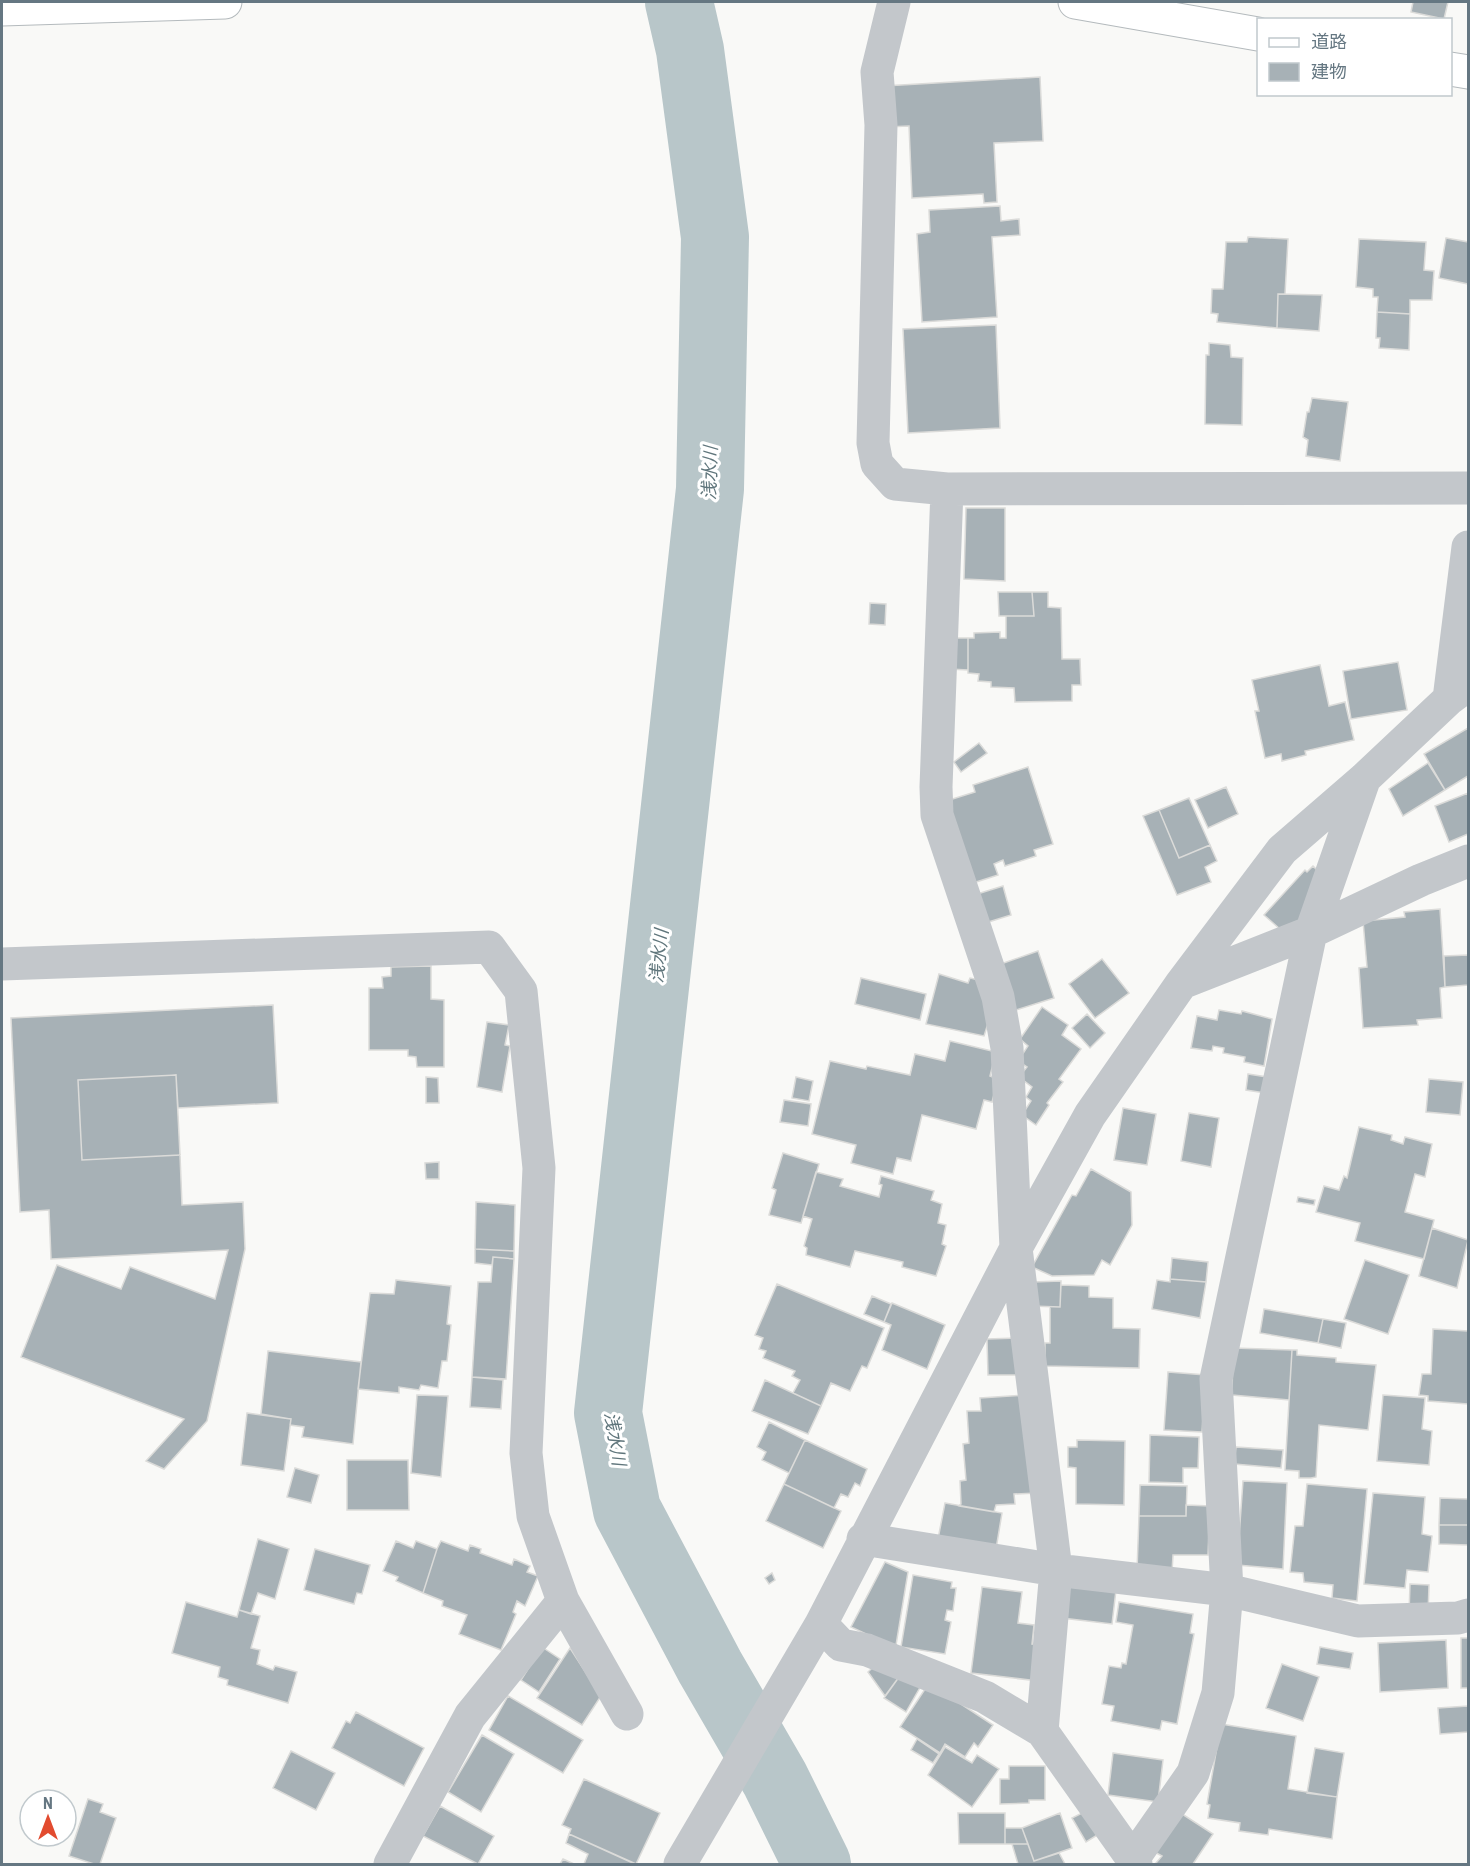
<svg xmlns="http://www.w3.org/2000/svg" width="1470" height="1866" viewBox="0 0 1470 1866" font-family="'Roboto Condensed','Noto Sans JP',sans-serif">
<rect width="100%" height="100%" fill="#f9f9f7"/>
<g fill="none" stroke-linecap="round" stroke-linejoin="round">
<!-- river -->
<path stroke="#b8c6c9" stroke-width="68" d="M679,2l11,48 25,187 -5,252 -102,924 19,97 83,157 65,112 42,85"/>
</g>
<!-- building -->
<path fill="#a7b1b6" stroke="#dbdbd9" stroke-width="1.5" d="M1413,2h35l-4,17 -33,-7z
M1040,77l3,64 -49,2 3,59 -13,1 -1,-9 -71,4 -3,-72 -23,1 -2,-41z
M1000,206l1,15 18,-2 1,16 -28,2 5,80 -75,5 -5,-88 13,-2 -1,-22z
M1248,237l40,2 -3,55h-7l-1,34 -60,-6 1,-8 -7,-1 1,-24h11l3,-47h21z
M1446,238l22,4v42l-29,-6z
M1359,239l67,3 -2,28 10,1 -2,29h-22v14l-33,-2 1,-15h-5v-8l-17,-2z
M1278,294l44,1 -3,36 -42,-3z
M1377,312l33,2 -1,36 -30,-2 1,-10h-4z
M996,325l4,103 -92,5 -5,-104z
M1209,343l21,2 1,12 12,1 -1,67 -37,-1 1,-69h3z
M1312,398l36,4 -8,59 -34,-5 2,-16 -5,-3 4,-25h2z
M966,508h39v73l-41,-2z
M998,592h34l2,24h-35z
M1032,592h16v15l13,1 1,51h18l1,26h-9v16l-57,1 -1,-14 -23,-1v-5l-13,-1 1,-7 -11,-1v-35h6v-5l26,-1v6h6v-22h28z
M870,603l16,1 -1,21 -16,-1z
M949,638h19v32l-19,-1z
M1398,662l9,48 -56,9 -8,-48z
M1320,665l9,41 16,-4 9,38 -49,11 1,4 -24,6 -1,-7 -16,4 -10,-47h4l-7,-31z
M1468,728v48l-23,14 -21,-36z
M979,743l8,10 -26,19 -7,-10z
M1428,763l17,27 -42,26 -14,-27z
M1028,767l25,77 -19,6 2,6 -31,10 -2,-6 -9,4 4,11 -25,8 -27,-82 29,-9 -2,-7z
M1226,787l12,27 -30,14 -13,-28z
M1468,793v41l-19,8 -14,-36z
M1189,798l21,47 -31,13 -20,-48z
M1159,810l20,48 31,-13 7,16 -12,6 6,15 -34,13 -34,-79z
M1313,866l9,9 -19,47 -22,8 -17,-15 41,-45 2,2z
M1003,886l8,29 -29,9 -8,-29z
M1440,909l5,78 -5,1 2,30 -25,2 1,5 -55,3 -4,-60 8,-1 -4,-46 42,-4 -1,-5z
M1038,951l16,47 -41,13 -15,-46z
M1468,955v30l-23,2 -1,-31z
M1102,959l27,34 -34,25 -26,-34z
M431,966v33l13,1v67h-27l-1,-10 -8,-1v-6h-39v-62h14l-1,-11 9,-1v-9z
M939,974l29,9 2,-5 9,2 12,34 -7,22 -58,-12z
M861,978l65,16 -6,26 -65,-16z
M273,1005l5,98 -100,5 -2,-33 -98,5 4,80 98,-5 2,50 61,-3 2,47 -38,172 -43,48 -18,-8 38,-42 -163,-62 36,-92 64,24 9,-22 85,32 13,-49 -177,9 -2,-49 -29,2 -9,-194z
M1042,1007l26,18 -6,10 19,14 -22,30 4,3 -16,21 2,2 -13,20 -14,-10 9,-14 -5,-4 6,-10 -13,-10 8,-10 -9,-6 10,-15 -8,-7z
M1219,1010l22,4 1,-3 30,8 -8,47 -20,-4 1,-5 -22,-4 1,-5 -11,-2 -1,5 -21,-3 6,-32 20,4z
M1087,1014l18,19 -15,15 -18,-20z
M487,1022l22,3 -4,20 5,1 -8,46 -25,-5z
M950,1041l46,11 -6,24 8,3 -6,23 -8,-2 -8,29 -54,-14 -11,46 -14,-3 -4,16 -42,-11 5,-18 -44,-11 18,-73 36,8 1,-3 43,9 5,-21 30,7z
M1248,1074l19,3 -2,16 -19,-3z
M176,1075l4,80 -98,5 -4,-80z
M426,1077l12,1 1,25h-13z
M796,1077l17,4 -4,20 -17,-3z
M1429,1079l34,3 -3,33 -34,-3z
M784,1100l27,4 -3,22 -28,-4z
M1123,1108l33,6 -9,51 -33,-5z
M1189,1113l30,5 -8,49 -30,-6z
M1359,1127l33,8 -1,5 12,4 2,-7 27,7 -7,33 -10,-3 -10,38 29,8 -10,39 -69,-18 5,-18 -44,-11 8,-26 15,4 5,-14 3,2z
M783,1153l36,11 -18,59 -32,-8 7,-25 -4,-2z
M439,1162v17h-13l-1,-16z
M1091,1169l40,23 1,33 -22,40 -8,-5 -8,15 -42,1 -20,-9 40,-72 4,1z
M816,1172l27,7 -3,7 39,11 3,-12 -3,-1 2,-8 53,15 -3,9 11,4 -4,19 8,2 -4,19 4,2 -10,30 -34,-9 1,-5 -48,-11 -5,16 -44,-12 1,-7 -3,-2 8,-27 -9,-3z
M1298,1197l17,3 -1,5 -17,-3z
M476,1202l39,3 -1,46 -39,-2z
M1432,1228l36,12 -11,48 -38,-12z
M475,1249l39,2v8l-21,-2 -1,8 -17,-2z
M493,1257l21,2 -8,120 -34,-2 6,-95h13z
M1172,1258l36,4 -2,20 -36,-3z
M1365,1260l44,15 -21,59 -44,-15z
M1170,1279l36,3 -6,36 -48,-9 5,-29 13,2z
M396,1280l55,6 -4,38 4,1 -4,36h-5l-4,27 -17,-3 -2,5 -20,-3v6l-41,-4 12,-96 24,1z
M1061,1281l-1,26 -29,-1 1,-24z
M777,1284l107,44 -17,40 -5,-2 -12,25 -19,-8 -10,23 -28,-13 7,-13 -8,-4 3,-5 -32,-13 3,-7 -7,-2 4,-11 -8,-3z
M1061,1285l28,1v11l24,1v30l27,1 -1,39 -94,-2v-23h5v-36h10z
M872,1296l19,8 -7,18 -20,-8z
M892,1303l53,22 -18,44 -45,-19 9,-25 -7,-3z
M1264,1309l59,10 -5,24 -58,-10z
M1323,1319l23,4 -5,25 -23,-5z
M1433,1329l35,2v73l-40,-3v-5l-9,-1 3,-21h9z
M1018,1338l1,37h-31l-1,-36z
M1233,1348l59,2 -3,50 -57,-5z
M1292,1350h5v5l39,3v4l40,3 -8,65 -49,-5 -3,52 -5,1h-12v-7l-14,-1z
M268,1351l93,11 -8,82 -51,-7 2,-10 -14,-2 1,-6 -30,-5z
M1168,1372l38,3 -4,57 -38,-2z
M472,1377l31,3 -2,29 -31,-2z
M765,1380l56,26 -13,28 -56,-23z
M417,1395l31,1 -7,81 -30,-4z
M1026,1395l11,98 -23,1 1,10 -19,1 -2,7 -35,-6 2,-2 -1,-23 6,-1 -3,-36 6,-1 -2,-32h14l-1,-13z
M1383,1395l42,3 -3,31 10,2 -3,34 -52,-4z
M247,1413l44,6 -7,52 -43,-6z
M769,1422l36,18 -16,33 -27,-13 4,-8 -9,-5z
M1150,1435l49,2 -1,31h-15v15l-34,-1z
M805,1440l62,29 -7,17 -5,-3 -7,14 -7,-3 -7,14 -50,-24z
M1077,1440l48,1 -1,64 -48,-1v-36l-8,-1v-20h9z
M1236,1447l47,3 -2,18 -47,-4z
M347,1460h61l1,50h-62z
M295,1468l24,7 -8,28 -24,-6z
M1243,1481l44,2 -4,86 -46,-4z
M784,1484l57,27 -18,37 -57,-27z
M1307,1484l60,5 -10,112 -25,-3 1,-13 -29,-3 -1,-9 -13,-1 5,-46h8z
M1140,1485l47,1 -1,30h-47z
M1373,1493l52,4 -3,37 10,2 -4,36 -21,-2 -2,18 -41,-4z
M1440,1498l28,1v26h-29z
M945,1503l57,10 -7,42 -58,-11z
M1186,1505l24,1 -2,49h-35l-1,17 -35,-2 2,-54h47z
M1439,1525h29v20l-29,-1z
M258,1539l31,10 -14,50 -17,-6 -7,21 -12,-4z
M396,1541l17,7 3,-7 21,8 -14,44 -27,-12 2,-4 -15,-6z
M441,1541l27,10 2,-6 11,4 -1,4 32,12 2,-6 16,7 -3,6 11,4 -13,30 -8,-5 -4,11 3,2 -15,36 -42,-16 8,-19 -25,-9 1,-5 -20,-8 14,-44z
M315,1549l55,16 -8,29 -5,-1 -3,11 -50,-14z
M885,1562l23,10 -12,73 -15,-4 -30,-14z
M772,1573l3,7 -6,4 -4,-6z
M913,1575l39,7 -1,6h5l-3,23 -6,-1 -2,10 6,2 -6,32 -44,-7z
M1066,1584l50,6 -4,34 -50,-6z
M1410,1584l19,1 -1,29h-19z
M982,1587l40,5 -4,31 16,2 -2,19 8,1 -2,36 -67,-8z
M186,1602l51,15 2,-7 21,6 -9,32 9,2 -3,14 16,6 2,-4 22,6 -9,31 -61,-18 1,-5 -10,-3 2,-10 -48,-14z
M1119,1602l74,12 -3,19 4,1 -17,90 -15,-3 -2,9 -49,-9 3,-15 -12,-2 7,-38 12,2 1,-5 4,1 7,-39 -17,-3z
M1461,1638h7v50h-7z
M1446,1640l2,48 -68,4 -2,-49z
M542,1647l18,12 -21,33 -18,-12z
M1320,1647l33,6 -3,16 -33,-5z
M570,1648l31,48 -19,29 -45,-27z
M1282,1664l37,13 -16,44 -37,-13z
M872,1668l27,9 -14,19 -17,-24z
M899,1677l23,7 -16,28 -22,-14z
M929,1683l64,42 -15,22 -4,-4 -9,14 -20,-13 -5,9 -40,-26z
M508,1696l75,44 -20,33 -74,-43z
M1468,1706v26l-28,2 -2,-26z
M356,1712l68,36 -20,38 -72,-38 14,-27 4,2z
M1221,1724l75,12 -8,53 49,8 -5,42 -63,-10 -1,6 -29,-4 1,-8 -32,-5 2,-13 -3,-1z
M482,1735l32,19 -33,58 -33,-20z
M917,1739l22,15 -6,9 -22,-13z
M945,1747l27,16 5,-8 22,14 -27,38 -44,-32z
M1315,1748l29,5 -7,44 -30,-4z
M291,1751l44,22 -19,37 -43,-22z
M1113,1753l50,7 -5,42 -50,-7z
M1009,1766h36v34h-16v3l-29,1v-25h9z
M584,1779l76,34 -24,51 -67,-30 2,-5 -9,-4z
M88,1799l15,5 -3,8 16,6 -16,46h-6l-25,-8z
M440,1806l54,30 -16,28 -55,-28z
M1176,1810l37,24 -20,30h-35l-2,-1 6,-7 -13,-7z
M1086,1811l13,23 -13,8 -14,-24z
M958,1813h47v31h-46z
M1060,1813l12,35 -38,13 -12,-33z
M1005,1828h17l6,16h-23z
M569,1834l66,30h-51l4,-10 -22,-11z
M1012,1844h16l6,17 25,-8 6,11h-47z
M563,1859l11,5h-14z"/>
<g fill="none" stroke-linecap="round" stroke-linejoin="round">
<defs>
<path id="major" d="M1075,2l183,32
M2,9l223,-7
M1450,69l18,3"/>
</defs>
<!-- major casing -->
<use href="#major" stroke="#b4babd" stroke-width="35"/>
<!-- minor -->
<path stroke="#c3c7cb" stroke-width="33" d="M894,2l-17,70 4,53 -8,318 4,21 18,20 52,5
M1449,699l19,-152
M2,964l487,-17 32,44 18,177 -13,285 7,63 30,85 64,113
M1182,983l129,-51 53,-152
M863,1539l193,31 171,20 131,31 100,-3 10,-3
M821,1624l20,21 26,5 118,47 57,34 94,133
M1042,1731l14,-161 -40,-322 -9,-200 -9,-51 -61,-182 -1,-28 11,-298 521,-1
M1133,1859l60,-86 25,-80 9,-103 -11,-211 95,-447 110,-52 47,-19
M390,1864l80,-148 93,-115
M680,1864l141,-240 195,-376 74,-133 91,-131 101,-134 82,-71 85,-80 19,-14"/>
<!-- major -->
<use href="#major" stroke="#fff" stroke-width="33"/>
</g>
<g text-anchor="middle" stroke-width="6" stroke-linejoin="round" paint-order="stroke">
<!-- water labels -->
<g font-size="18" font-style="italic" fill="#60767c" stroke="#fff">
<text transform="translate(710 473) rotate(-88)" y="6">浅水川</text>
<text transform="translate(659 956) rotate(-84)" y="6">浅水川</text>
<text transform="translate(615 1439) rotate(81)" y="6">浅水川</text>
</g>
</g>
<!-- border -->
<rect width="1470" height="1866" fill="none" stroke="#657782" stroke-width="6"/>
<!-- legend -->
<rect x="1257" y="18" width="195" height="78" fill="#ffffff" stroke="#c1c9cd" stroke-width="1.5"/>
<rect x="1269" y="38" width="30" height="9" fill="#ffffff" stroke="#c1c9cd" stroke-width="1.5"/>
<text x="1311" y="48" font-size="18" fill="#657782">道路</text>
<rect x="1269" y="63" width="30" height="18" fill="#a7b1b6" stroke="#c1c9cd" stroke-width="1.5"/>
<text x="1311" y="78" font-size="18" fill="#657782">建物</text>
<!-- north arrow -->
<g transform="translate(48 1818)"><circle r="28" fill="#ffffff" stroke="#c1c9cd" stroke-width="1.5"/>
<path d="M0-4.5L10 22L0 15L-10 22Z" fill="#e24b2f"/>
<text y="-9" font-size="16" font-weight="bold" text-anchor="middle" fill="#657782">N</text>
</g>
</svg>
